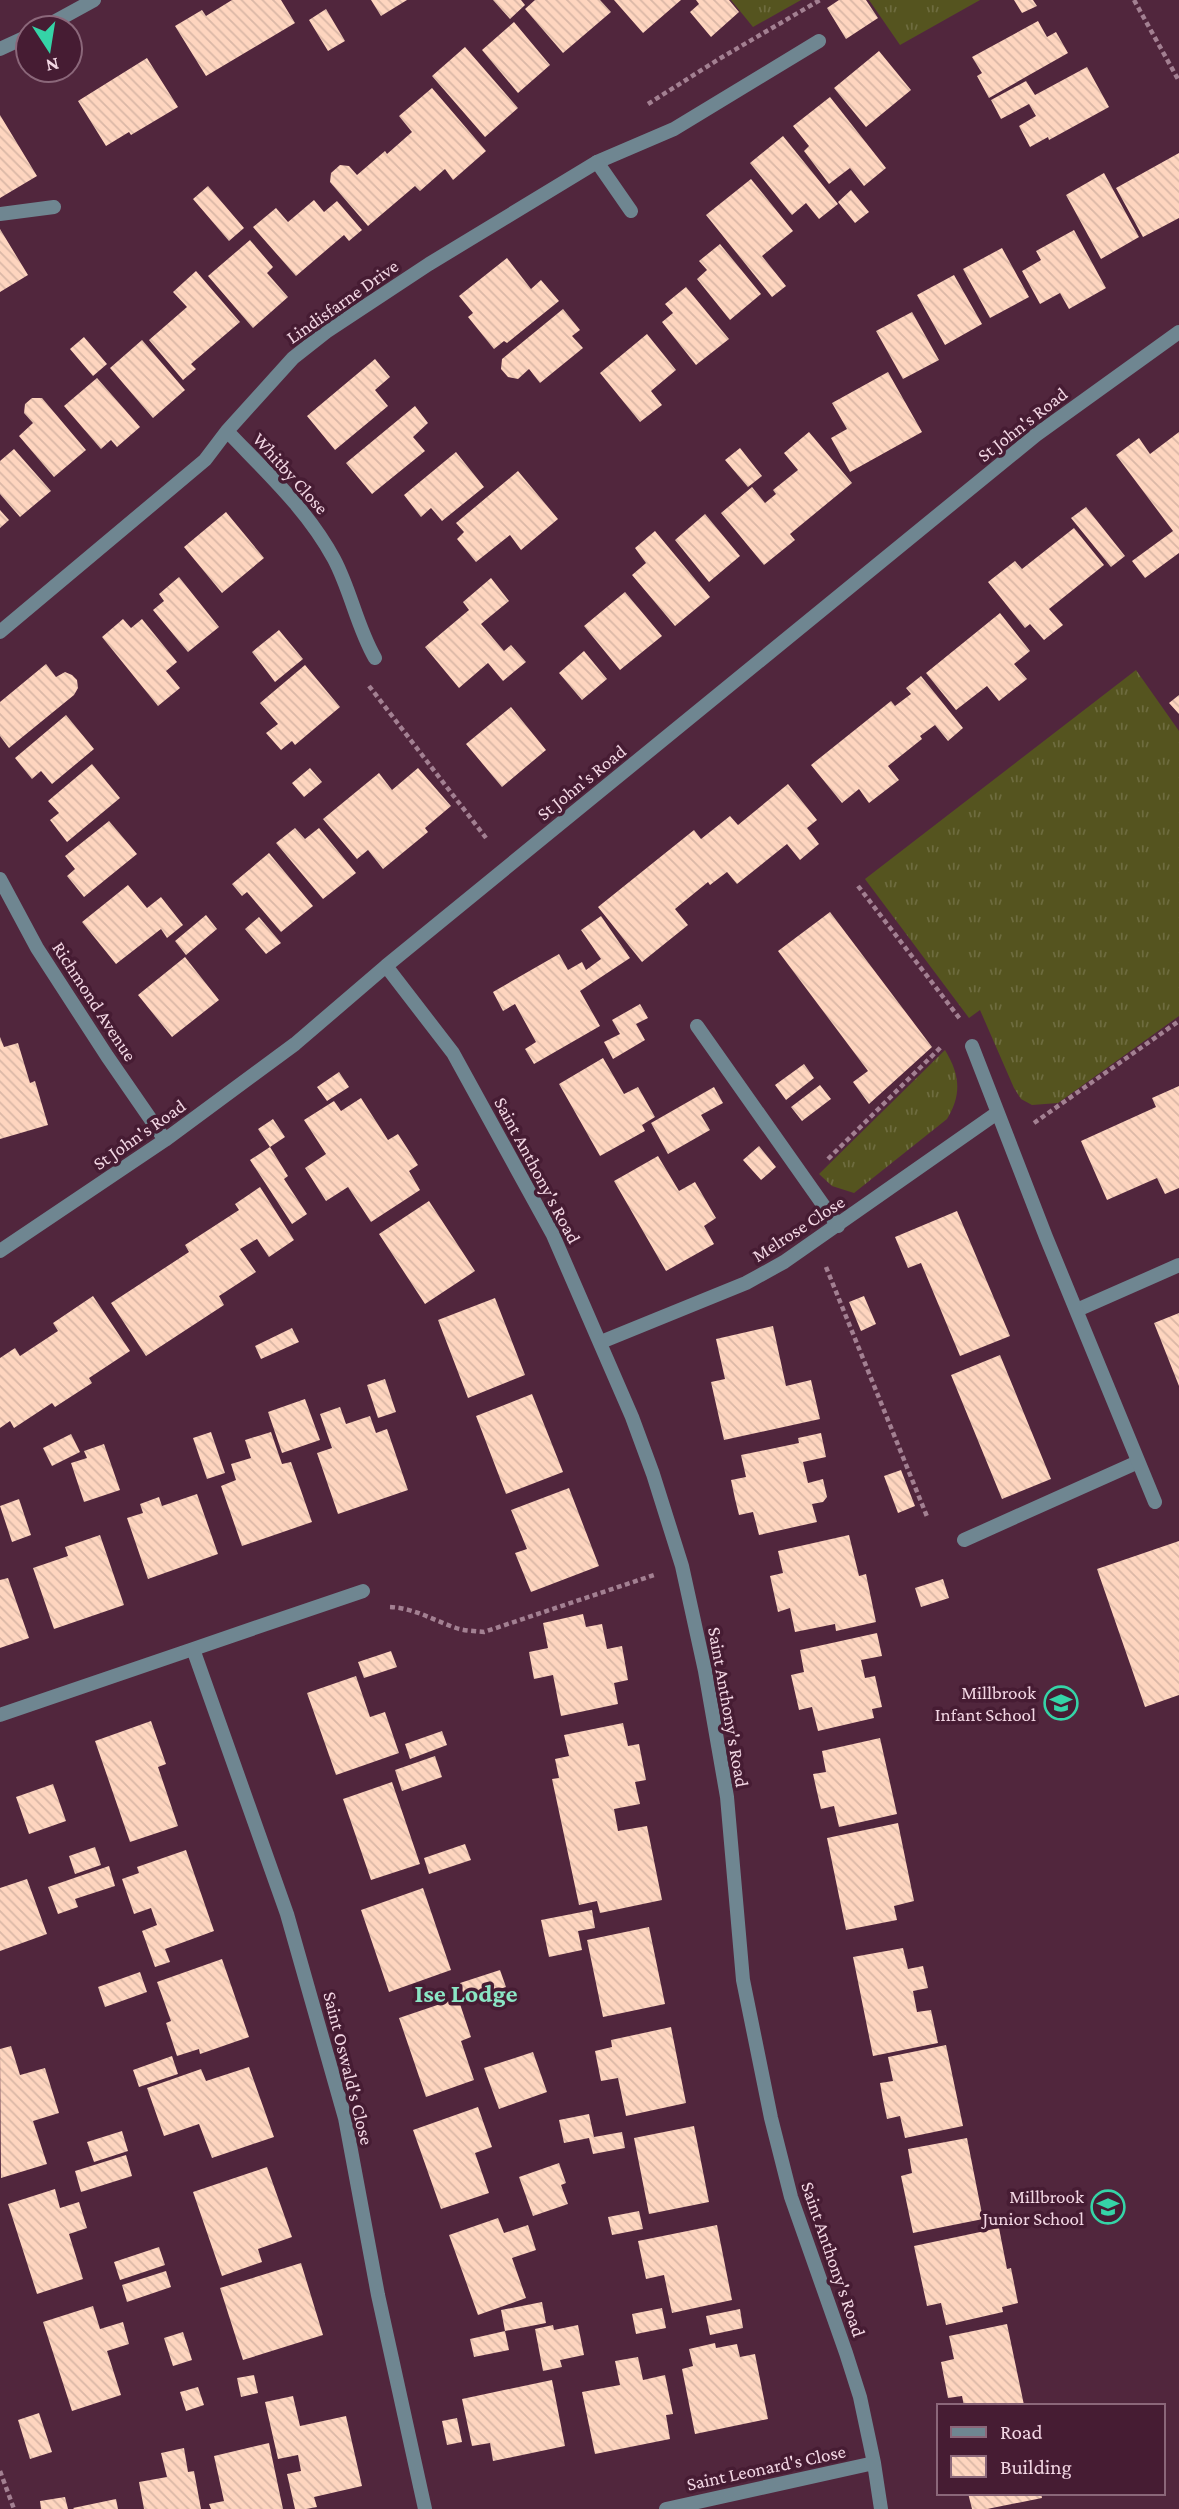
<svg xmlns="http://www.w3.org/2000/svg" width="1179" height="2509" viewBox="0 0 1179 2509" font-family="'Crimson Pro',serif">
<defs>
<pattern id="grass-tufts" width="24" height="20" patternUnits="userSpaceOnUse" patternTransform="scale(1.75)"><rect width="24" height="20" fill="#55541f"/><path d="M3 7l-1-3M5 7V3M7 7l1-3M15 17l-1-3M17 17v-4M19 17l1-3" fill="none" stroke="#6e6c3f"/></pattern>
<pattern id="building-back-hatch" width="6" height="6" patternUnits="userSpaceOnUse" patternTransform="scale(1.75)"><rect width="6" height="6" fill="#fed5bf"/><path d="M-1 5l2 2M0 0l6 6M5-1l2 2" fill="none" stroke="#dab7a6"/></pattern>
</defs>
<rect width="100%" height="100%" fill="#51263d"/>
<!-- grass -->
<path fill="url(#grass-tufts)" d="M731,0h70l-48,27z
M869,0h111l-80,45z
M1136,670l43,61v285l-121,87 -26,2 -11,-6 -7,-11 -34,-78 -11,8 -104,-139z
M945,1050c15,25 17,44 2,69l-93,74 -22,-7 -13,-12z"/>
<!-- building -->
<path fill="url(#building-back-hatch)" d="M232,0h49l14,23 -89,53 -31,-50 27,-16 4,6z
M371,0h36l-26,16z
M493,0h28l4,5 -15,14z
M535,0h65l11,12 -48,41 -38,-44z
M614,0h67l-38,33z
M696,0h33l10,12 -28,25 -21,-25 9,-8z
M839,0h27l12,18 -32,21 -19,-31z
M1014,0h19l4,6 -15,7z
M326,9l19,32 -17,10 -19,-31z
M1038,21l9,16 9,-5 12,21 -79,45 -12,-22 5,-3 -10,-16z
M514,22l36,43 -32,28 -36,-43z
M465,47l53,61 -33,29 -53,-61z
M879,51l32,39 -45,37 -32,-39z
M147,58l31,49 -47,28 -2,-3 -23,14 -28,-45z
M1087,67l22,40 -60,33 -1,-3 -18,10 -11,-21 17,-10 -7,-12 -28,15 -10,-19 35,-19 9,14z
M432,88l54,63 -33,29 -8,-11 -25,22 -5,-5 -47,40 -38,-44 1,-9 9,-8 9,1 8,9 28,-24 2,3 25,-22 -13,-16z
M830,97l56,71 -22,18 -14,-18 -21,16 -25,-33 5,-5 -16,-20z
M0,115l37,61 -37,22z
M783,136l55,68 -19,15 -13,-16 -14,12 -42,-52z
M1179,153v65l-36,19 -27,-49z
M1104,173l35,64 -38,22 -35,-64z
M751,179l42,52 -31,25 24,30 -14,11 -66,-82z
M208,186l36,42 -15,13 -36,-42z
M851,190l18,22 -14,11 -17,-21z
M314,200l10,12 13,-11 25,29 -13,11 -5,-6 -48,41 -43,-49 23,-19 12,14z
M0,229l28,46 -28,17z
M1074,230l32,58 -37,21 -9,-16 -20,11 -18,-33 19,-11 -5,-9z
M250,240l23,27 -6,6 21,24 -35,31 -45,-52z
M720,244l41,50 -31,26 -33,-41 10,-9 -8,-9z
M1002,248l27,49 -39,21 -27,-49z
M507,258l24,31 10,-9 18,21 -52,42 -3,-2 -10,8 -26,-32 5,-4 -14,-17z
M196,271l44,51 -49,42 5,5 -13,11 -34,-40 38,-33 -14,-15z
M954,275l28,49 -37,21 -28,-50z
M686,287l43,52 -33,26 -34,-43 11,-9 -8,-9z
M563,309l17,21 -8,6 11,12 -43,35 -11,-14 -11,10 -10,-2 -7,-8 1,-10z
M912,312l27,48 -36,19 -27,-48z
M647,334l29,36 -25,21 11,14 -22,17 -40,-49z
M84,337l23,27 -14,12 -23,-27z
M142,340l43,50 -32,28 -43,-50z
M375,359l15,18 -15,13 13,16 -53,44 -28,-34z
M888,372l34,60 -72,40 -19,-34 16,-9 -15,-26z
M97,378l43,49 -23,20 -6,-7 -10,9 -37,-43z
M32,398h10l44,52 -32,27 -35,-41 14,-13 -9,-10 1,-9z
M415,406l13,17 -15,14 12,14 -53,43 -26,-31z
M809,432l43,51 -62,51 5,6 -31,25 -43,-52 31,-26 13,16 11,-9 -3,-4 25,-20 -14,-17z
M1179,432v121l-34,25 -13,-17 41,-30 -57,-76 23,-17 11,16z
M740,448l22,28 -14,11 -23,-27z
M14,449l37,42 -31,26 -20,-23v-33z
M456,452l28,35 -42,34 -11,-13 -10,9 -17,-22z
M518,471l40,48 -37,31 -11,-15 -34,27 -19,-23 7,-7 -8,-9z
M1086,507l39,49 -14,11 -40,-49z
M0,510l9,10 -9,8z
M226,512l38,46 -42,35 -38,-46z
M705,514l35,42 -31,26 -34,-42z
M1074,528l30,37 -55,44 14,16 -19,15 -14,-16 -5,4 -37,-46 27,-21 7,8z
M655,531l55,66 -35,29 -43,-51 14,-12 -11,-15z
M179,577l40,50 -31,25 -35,-42 11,-9 -5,-7z
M491,578l18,23 -28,23 23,27 7,-6 15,17 -23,19 -15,-18 -29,25 -34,-41 44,-37 -6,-8z
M625,592l37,44 -42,34 -36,-44z
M1000,613l30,38 -16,13 13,15 -28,22 -12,-15 -31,24 -30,-37z
M123,619l8,9 11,-9 35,43 -11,9 14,17 -22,18 -56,-69z
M279,630l24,29 -28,23 -23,-30z
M584,651l23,28 -25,21 -23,-27z
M46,664l10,13 9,-5 7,3 5,5 1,8 -4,7 -65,53 -9,-12v-34z
M305,665l35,42 -45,38 -3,-4 -11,9 -15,-17 12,-9 -18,-21z
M921,676l42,52 -15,13 -13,-16 -15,11 2,3 -34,27 11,14 -30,23 -10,-14 -17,14 -31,-38 80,-64 4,5 16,-12 -5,-6z
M1179,695v19l-10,-11z
M511,707l35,43 -44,37 -36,-43z
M66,715l28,34 -42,35 -11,-13 -9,8 -17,-21z
M92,764l28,34 -53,44 -17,-22 9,-7 -11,-12z
M310,768l12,14 -18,15 -12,-14z
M418,768l33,38 -26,22 3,4 -45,37 -15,-19 -11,9 -34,-40 56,-46 13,17z
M788,784l29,36 -10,8 12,16 -19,16 -13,-16 -50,40 -10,-12 -17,13 -2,-3 -33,27 13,16 -46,37 -44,-55 96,-77 7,9 29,-23 8,9z
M109,821l28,33 -53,43 -17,-21 8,-7 -10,-13z
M295,828l10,11 14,-11 37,45 -33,26 -47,-56z
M269,853l44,53 -32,26 -34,-40 -5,4 -10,-12z
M128,885l19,23 14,-11 22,28 -16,13 -6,-9 -45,35 -34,-42z
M830,912l102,135 -63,57 -16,-22 15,-11 -90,-120z
M206,915l11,14 -31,26 -11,-14z
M601,916l29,42 -50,33 20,35 -66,38 -9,-15 11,-7 -21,-38 -12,7 -10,-19 66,-38 9,16 14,-8 4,8 15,-11 -20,-29z
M259,917l22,26 -15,11 -21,-25z
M185,957l34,43 -47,37 -34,-42z
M640,1004l8,14 -12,6 9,16 -32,19 -9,-17 16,-8 -8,-14z
M0,1037l4,10 14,-4 12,40 5,-2 13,44 -48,14z
M603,1058l21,36 14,-7 17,30 -13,8 3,6 -45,25 -41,-72z
M804,1064l10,14 -28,22 -11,-15z
M339,1072l10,15 -22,14 -10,-14z
M820,1085l11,14 -29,22 -11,-14z
M1179,1086v102l-14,6 -8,-16 -50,22 -26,-59 75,-34 -4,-9z
M714,1087l9,16 -22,12 9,15 -42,24 -17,-31z
M361,1098l27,42 10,-6 20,31 -9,6 11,19 -49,32 -23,-35 -22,14 -21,-33 21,-14 -22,-34 30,-19 7,10z
M273,1119l12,18 -15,10 -12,-18z
M759,1146l17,21 -15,13 -18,-20z
M270,1147l18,29 -4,3 23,35 -15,10 -42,-64z
M658,1156l21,35 16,-9 21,36 -12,8 10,18 -48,27 -52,-90z
M260,1187l34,53 -25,17 -12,-18 -17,10 16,23 -37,24 5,9 -78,51 -35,-53 78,-51 -4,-7 54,-35 -4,-6z
M429,1201l46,70 -50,33 -46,-70z
M957,1211l53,125 -50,20 -39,-93 -13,5 -13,-31z
M93,1296l37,55 -41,27 3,5 -37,24 -3,-4 -38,25 -4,-7 -10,7v-70l15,-10 5,8 38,-25 -5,-8z
M864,1296l12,28 -15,7 -12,-29z
M495,1298l30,77 -57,23 -30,-78z
M1179,1313v73l-25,-63z
M773,1326l13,60 25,-6 9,39 -96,21 -13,-58 14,-3 -9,-40z
M292,1328l7,14 -38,17 -6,-13z
M1000,1355l51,124 -49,20 -51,-124z
M385,1379l11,33 -18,6 -11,-33z
M532,1394l31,78 -57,22 -30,-78z
M305,1399l15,41 -38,13 -14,-41z
M340,1407l6,17 24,-8 6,17 11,-4 21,61 -70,24 -21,-61 15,-5 -12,-34z
M211,1432l14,41 -18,6 -14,-41z
M271,1432l11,32 9,-2 21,60 -70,24 -21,-60 15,-6 -5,-16 20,-6 -6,-18z
M821,1433l5,24 -23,5 5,21 15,-4 4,18 -4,5 -11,2 5,18 -58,13 -6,-23 -14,3 -4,-16 -4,-19 15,-3 -5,-22 58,-12 -1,-5z
M71,1434l9,18 -28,14 -9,-18z
M104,1444l16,46 -36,12 -13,-39 16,-5 -3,-7z
M901,1470l14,36 -17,7 -14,-37z
M569,1488l30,78 -68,26 -16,-39 12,-4 -16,-39z
M197,1494l21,60 -70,25 -21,-61 16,-5 -3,-9 19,-7 3,9z
M19,1499l12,36 -19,7 -12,-36z
M100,1535l24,70 -70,24 -21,-61 35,-12 -3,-9z
M849,1535l10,41 7,-2 10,48 -40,9 -1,-7 -40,8 -5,-24 -12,4 -8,-36 13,-3 -5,-22z
M1179,1541v154l-34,12 -48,-138z
M8,1578l21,60 -29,10v-68z
M943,1579l6,19 -28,9 -6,-19z
M583,1614l3,13 16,-3 5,25 15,-3 6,34 -14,3 4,21 -57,12 -8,-41 -19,4 -5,-27 19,-4 -5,-25z
M877,1633l5,23 -21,4 4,18 10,-2 7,31 -10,2 2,9 -56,13 -6,-24 -13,3 -8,-35 13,-3 -4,-22z
M391,1651l6,16 -33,11 -6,-16z
M356,1676l14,41 15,-5 14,41 -63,22 -29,-82z
M151,1721l15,43 -8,3 20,59 -48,16 -35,-101z
M623,1723l5,23 11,-2 7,36 -11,2 5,22 -26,5 4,22 29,-5 15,74 -62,13 -3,-12 -18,4 -27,-126 7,-1 -4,-19 14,-3 -5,-21z
M442,1731l5,14 -37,14 -5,-15z
M880,1738l17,76 -58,13 -5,-21 -13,3 -4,-17 -4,-18 13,-2 -4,-21z
M435,1756l7,21 -40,14 -7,-21z
M392,1782l28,82 -49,16 -28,-81z
M53,1784l13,37 -37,13 -13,-37z
M898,1823l16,78 -20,5 3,14 -51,10 -19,-92z
M465,1844l6,16 -42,14 -5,-16z
M95,1847l6,18 -26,9 -6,-18z
M186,1850l28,81 -49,18 5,13 -15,5 -13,-36 15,-6 -6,-17 -17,6 -12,-35 17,-6 -2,-6z
M109,1866l6,20 -40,13 3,8 -20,7 -10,-27z
M27,1879l20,55 -47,17v-63z
M423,1888l28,82 -62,22 -28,-82z
M592,1910l3,18 -17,3 4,19 -33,7 -8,-37z
M649,1927l16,77 -62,13 -16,-77z
M903,1948l5,21 15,-3 5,22 -15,3 4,21 14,-2 7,33 -65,13 -20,-99z
M222,1959l27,78 -49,17 -1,-5 -22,7 -11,-33 5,-2 -14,-39z
M500,1970l6,17 -40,14 -6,-18z
M140,1972l7,20 -42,15 -7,-20z
M458,1998l13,39 -10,4 13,39 -48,17 -27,-79z
M671,2027l15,76 -60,13 -8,-38 -17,3 -6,-30 17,-4 -1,-7z
M946,2045l17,81 -58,12 -5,-22 -13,3 -4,-19 -3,-17 13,-2 -5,-24z
M11,2046l9,29 25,-7 14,45 -26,8 14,43 -46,14 -1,-129z
M533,2052l14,40 -48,17 -15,-41z
M172,2056l6,18 -39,13 -6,-17z
M249,2067l25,70 -62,21 -13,-34 -35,12 -17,-48 54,-19 5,12z
M478,2107l14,40 -17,6 14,40 -48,16 -28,-79z
M589,2114l5,23 28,-5 3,16 -32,6 -4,-16 -25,5 -5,-23z
M694,2126l15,76 -60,12 -15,-76z
M122,2131l6,20 -34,11 -7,-20z
M967,2138l16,81 -70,14 -12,-57 11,-3 -4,-24z
M126,2155l6,21 -51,16 -6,-21z
M559,2163l7,20 -5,2 7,19 -35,12 -14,-39z
M267,2167l25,70 -34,12 4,13 -40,14 -29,-84z
M55,2189l5,19 19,-6 8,26 -18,6 14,45 -46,15 -29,-90z
M639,2211l4,18 -31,6 -4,-18z
M498,2218l6,15 24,-8 8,25 -24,8 14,40 -48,17 -29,-80z
M717,2225l15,75 -60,13 -8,-38 -18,4 -8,-38z
M999,2228l8,41 4,-1 7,35 -16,4 1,5 -57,13 -5,-22 -14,3 -13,-60z
M159,2247l6,18 -45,15 -6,-18z
M301,2263l22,72 -80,25 -23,-72z
M166,2271l5,16 -44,15 -5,-17z
M542,2302l4,21 -41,8 -4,-21z
M93,2306l7,23 23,-7 6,22 -22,7 14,44 -49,16 -29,-89z
M662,2308l4,20 -30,6 -4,-20z
M740,2309l3,19 -33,7 -4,-19z
M1007,2324l17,81 -60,1 -2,-10 -14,2 -7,-36 13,-3 -5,-23z
M553,2325l1,5 24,-5 6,30 -24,5 2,7 -19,4 -8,-42z
M505,2331l4,19 -35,7 -4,-18z
M183,2332l9,28 -19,6 -9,-28z
M715,2343l1,5 21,-4 3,13 15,-3 13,65 -73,15 -13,-65 11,-3 -4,-17z
M638,2357l5,23 22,-5 8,39 -7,1 4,24 -75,15 -13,-62 38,-7 -5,-24z
M254,2375l4,18 -17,4 -4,-19z
M552,2380l13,66 -72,15 -3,-18 -18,3 -10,-47z
M198,2387l6,18 -18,6 -6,-19z
M293,2396l7,30 46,-10 16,70 -48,11 3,10 -11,2h-11l-8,-35 14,-3 -3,-16 -20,4 -13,-57z
M39,2413l13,39 -22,7 -12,-39z
M457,2418l5,24 -15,3 -5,-24z
M269,2443l14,66h-72l-2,-5 15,-3 -10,-45z
M184,2448l4,24 6,-1 7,38h-57l-5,-27 28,-5 -6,-24z
M968,2493h73l1,5 -55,11h-15z
M65,2497l3,12h-27l-1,-8z
M116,2499l2,10h-44l-1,-1z"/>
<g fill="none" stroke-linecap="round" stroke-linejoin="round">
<!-- path -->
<path stroke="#a38092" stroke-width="4.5" stroke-dasharray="5 3.5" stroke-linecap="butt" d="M1134,0l45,81
M648,104l71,-45 101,-59
M369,686l117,152
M858,886l102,133
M1034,1123l145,-102
M828,1159l113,-112
M826,1267l102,252
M390,1607c24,1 43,13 66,21 9,3 19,3 28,4l170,-57
M0,2471l14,38"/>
<!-- lane -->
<path stroke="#6f8691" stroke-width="14" d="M597,162l77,-33 145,-88
M697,1026l141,200
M1077,1310l102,-45
M964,1540l174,-78"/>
<!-- street -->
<path stroke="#6f8691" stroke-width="14" d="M43,28l51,-28
M0,49l28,-13
M0,214l54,-7
M227,431c38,40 80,78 107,128 17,32 23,68 41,99
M0,632l205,-172 22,-29 66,-73 33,-26 103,-68 168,-102 34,49
M0,879l37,69 70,108 58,84
M386,966l67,87 100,182 79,182 21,57 29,92 23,105 22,126 16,183 28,138 20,79 55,156 14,44 14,66 7,46
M972,1046l74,191 109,265
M0,1251l165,-111 130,-96 91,-78 650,-531 143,-103
M601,1342l145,-59 38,-21 213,-149
M363,1591l-170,58 94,265 58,204 33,177 47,214
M0,1715l193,-66
M666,2509l208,-46"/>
</g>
<!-- icons -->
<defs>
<symbol id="school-ring" viewBox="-11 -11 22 22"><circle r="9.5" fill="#461c33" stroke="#35d4a7" stroke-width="1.5"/><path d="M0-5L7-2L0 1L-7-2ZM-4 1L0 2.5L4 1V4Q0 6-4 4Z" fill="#35d4a7"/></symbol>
</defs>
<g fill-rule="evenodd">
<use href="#school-ring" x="1042" y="1684" width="38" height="38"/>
<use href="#school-ring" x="1089" y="2188" width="38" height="38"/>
</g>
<g text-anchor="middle" stroke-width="7" stroke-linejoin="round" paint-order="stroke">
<!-- street labels -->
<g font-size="19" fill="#f3d7e4" stroke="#461c33">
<text transform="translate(342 301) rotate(-35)" y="7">Lindisfarne Drive</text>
<text transform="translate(1022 424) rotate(-38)" y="7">St John's Road</text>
<text transform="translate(291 473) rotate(48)" y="7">Whitby Close</text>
<text transform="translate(581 782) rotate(-39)" y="7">St John's Road</text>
<text transform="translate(95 1001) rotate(57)" y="7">Richmond Avenue</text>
<text transform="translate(139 1134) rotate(-35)" y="7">St John's Road</text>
<text transform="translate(538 1170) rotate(62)" y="7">Saint Anthony's Road</text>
<text transform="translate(798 1228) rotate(-33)" y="7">Melrose Close</text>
<text transform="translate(729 1707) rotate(80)" y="7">Saint Anthony's Road</text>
<text transform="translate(349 2068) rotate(76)" y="7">Saint Oswald's Close</text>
<text transform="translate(834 2259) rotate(71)" y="7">Saint Anthony's Road</text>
<text transform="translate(766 2467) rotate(-12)" y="7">Saint Leonard's Close</text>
</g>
<!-- poi labels -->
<g font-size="19" fill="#f3d7e4" stroke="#461c33" text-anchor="end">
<text x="1036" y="1699">Millbrook<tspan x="1036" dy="22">Infant School</tspan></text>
<text x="1084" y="2203">Millbrook<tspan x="1084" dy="22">Junior School</tspan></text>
</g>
<!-- district labels -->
<g font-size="26" font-weight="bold" fill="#8be6c5" stroke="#461c33">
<text x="466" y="2002">Ise Lodge</text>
</g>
</g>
<!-- legend -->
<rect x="937" y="2404" width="228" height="91" fill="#461c33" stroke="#8b677a" stroke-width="2"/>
<rect x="951" y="2427" width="35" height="10" fill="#6f8691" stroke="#8b677a" stroke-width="2"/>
<text x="1000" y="2439" font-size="21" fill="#f3d7e4">Road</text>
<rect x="951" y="2456" width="35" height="21" fill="url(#building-back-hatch)" stroke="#8b677a" stroke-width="2"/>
<text x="1000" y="2474" font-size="21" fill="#f3d7e4">Building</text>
<!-- north arrow -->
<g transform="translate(49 49) rotate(168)"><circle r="33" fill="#461c33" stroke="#8b677a" stroke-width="2"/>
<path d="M0-5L12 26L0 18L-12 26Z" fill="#35d4a7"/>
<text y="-10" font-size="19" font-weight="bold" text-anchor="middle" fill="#f3d7e4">N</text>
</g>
</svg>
